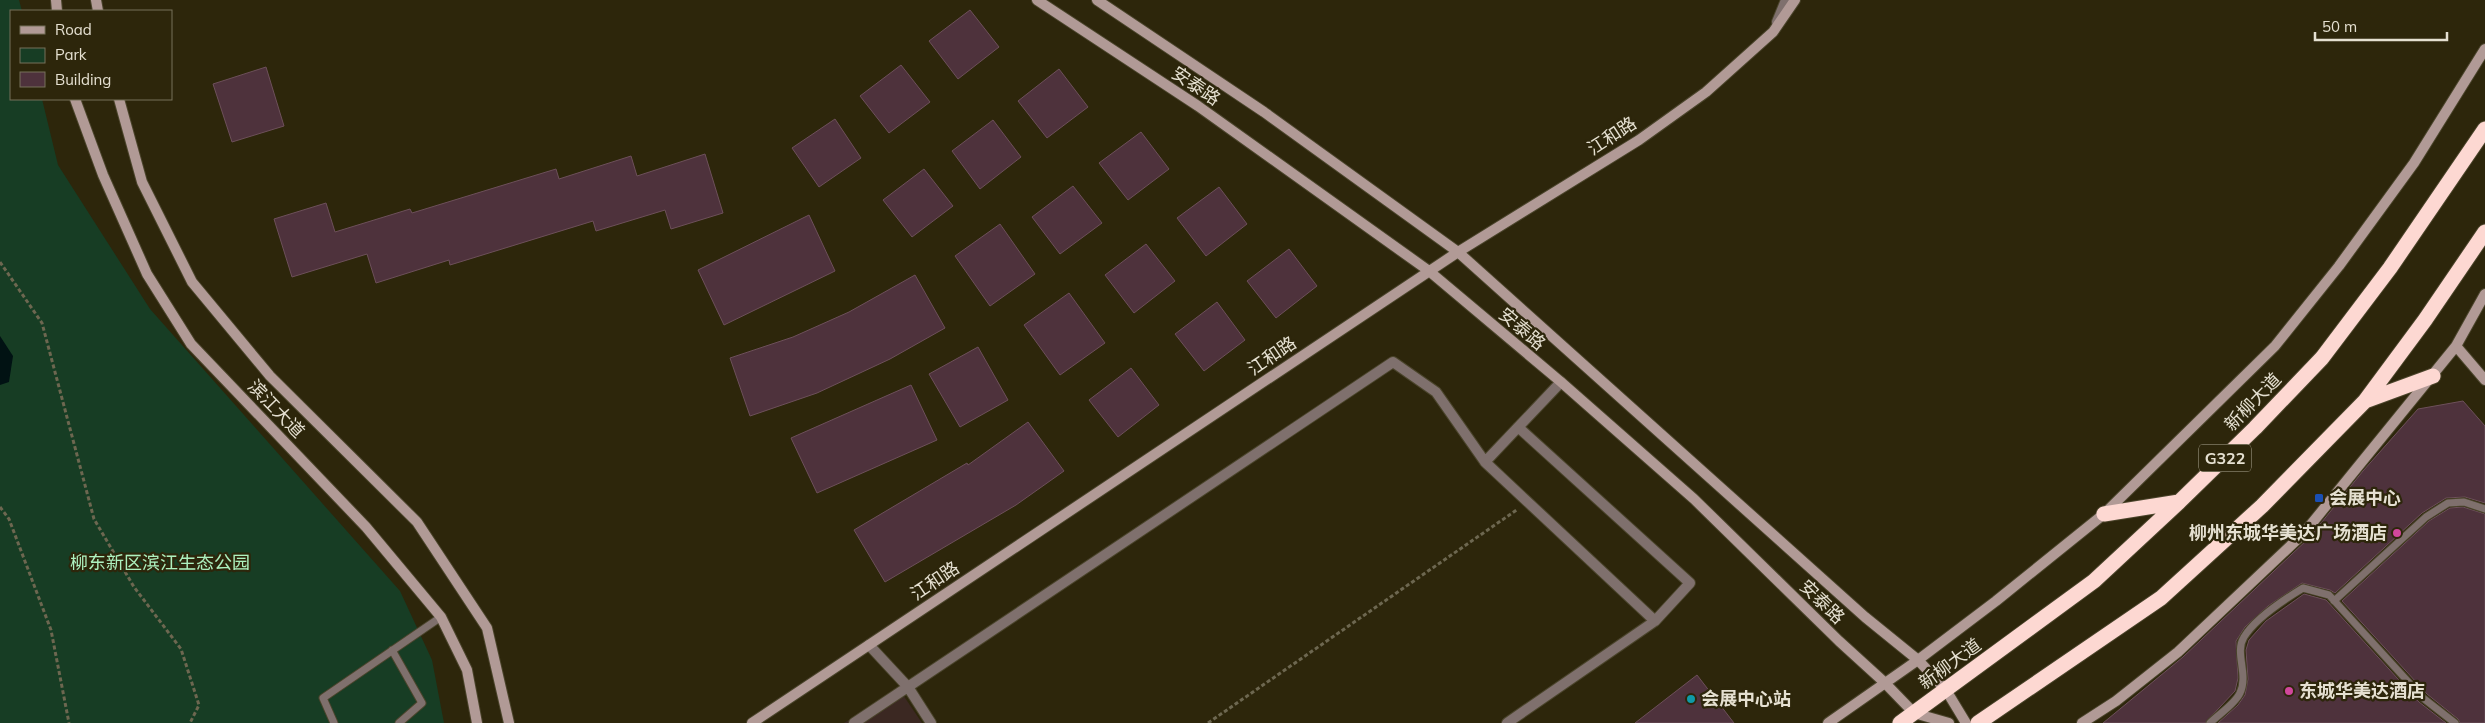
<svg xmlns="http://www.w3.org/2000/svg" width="2485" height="723" viewBox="0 0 2485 723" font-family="Mulish,'Noto Sans SC',sans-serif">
  <rect width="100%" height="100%" fill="#2d260b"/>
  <path fill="#3b2822" d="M899,689l23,34h-78z"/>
  <path fill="#173d24" d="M0,0h19l3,11h-11v88h31l16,66 92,144 250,282 32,69 12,63h-444z"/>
  <path fill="#011213" d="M0,336l13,20 -4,26 -9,3z"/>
  <path fill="#4e323c" stroke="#6d505a" d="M970,10l29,37 -41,32 -29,-38z
    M901,65l29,37 -41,31 -29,-37z
    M266,67l18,59 -52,16 -19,-58z
    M1059,69l29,38 -41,31 -29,-37z
    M835,119l26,39 -42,29 -27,-39z
    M993,120l28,37 -41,32 -28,-38z
    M1141,132l28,37 -41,31 -29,-37z
    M705,154l18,59 -52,16 -6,-19 -69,21 -3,-10 -143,44 -1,-5 -73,23 -9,-29 -75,23 -18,-58 52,-16 9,29 75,-23 2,4 144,-44 3,10 72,-23 6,20z
    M924,169l29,37 -41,31 -29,-37z
    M1073,186l29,37 -42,31 -28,-37z
    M1219,187l28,37 -41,32 -29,-38z
    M809,215l26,56 -111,54 -26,-55z
    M1000,224l35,50 -45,32 -35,-50z
    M1146,244l29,37 -41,32 -29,-38z
    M1289,249l28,37 -41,32 -29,-37z
    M915,275l30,53 -55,31 -73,34 -67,23 -20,-58 63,-21 56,-25z
    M1069,293l36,50 -45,32 -36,-50z
    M1217,302l28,38 -41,31 -29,-37z
    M978,347l30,53 -48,27 -31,-53z
    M1131,368l28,37 -41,32 -29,-37z
    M911,385l26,55 -120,53 -26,-55z
    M2463,401l22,25v77l-20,-6 -19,1 -24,15 -87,80 -5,-3 -28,-7 -34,23 -23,21 -9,14 2,37 -3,13 -30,32h-102l80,-66 126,-119 54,-67 55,-62z
    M1028,422l36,49 -48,34 -131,77 -31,-52 113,-67 1,2z
    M2463,507l22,7v209h-25l-2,-4 -31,-25 -85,-93 87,-80 21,-13z
    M2304,594l22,6 93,102 27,21h-228l20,-18 7,-10 3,-16 -2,-29 3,-10 17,-19z
    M1697,675l37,48h-99z"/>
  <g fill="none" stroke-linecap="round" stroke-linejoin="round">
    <defs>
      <path id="lane" d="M2334,601l92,-84 22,-14 16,-1 21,7
        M392,650l30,53 -23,20
        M334,723l-11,-25 118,-81
        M2210,723c9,-9 25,-19 30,-30 9,-19 -6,-40 4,-56 11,-18 41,-38 59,-49l26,7 94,103 32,25"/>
      <path id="street" d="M1777,22l9,-22
        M1561,382l-76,80 170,159
        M869,645l39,42 23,36
        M854,723l539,-361 43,30 49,70
        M1507,723l148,-102 35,-38 -172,-156"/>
      <path id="secondary" d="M56,0l1,11
        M96,0l2,11
        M1037,0l161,106 231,165 132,111 133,117 145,142 45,41 30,31 35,10
        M1097,0l167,112 194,140 407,365 53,43 28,30 20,33
        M75,99l28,76 44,99 44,70 175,183 75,90 26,53 10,53
        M119,99l23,83 50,100 78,94 147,146 70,106 22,95
        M2456,346l29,34
        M752,723l706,-471 181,-112 67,-48 67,-60 22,-32
        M1828,723l90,-63 78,-59 108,-87 171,-168 64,-80 75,-103 71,-114
        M2082,723l34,-22 62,-49 126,-119 152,-187 29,-52"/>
      <path id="highway" d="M2365,401l68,-25
        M2104,514l75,-12
        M1900,723l194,-142 85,-79 76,-74 67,-70 68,-90 95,-139
        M1978,723l183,-125 101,-92 103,-105 60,-81 60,-88"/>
    </defs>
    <use href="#lane" stroke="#4a442b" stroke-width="9"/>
    <use href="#street" stroke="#4a442b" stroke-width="12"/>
    <use href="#secondary" stroke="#4a442b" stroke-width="12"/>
    <use href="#highway" stroke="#4a442b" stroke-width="17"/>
    <path stroke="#6d6750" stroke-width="3" stroke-dasharray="4 2.5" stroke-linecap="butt" d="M0,262l42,61 52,196 40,68 47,62 18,56 -9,18
      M0,507l9,12 42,111 18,93
      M1208,723l310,-214"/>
    <use href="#lane" stroke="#7f706d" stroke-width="7"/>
    <use href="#street" stroke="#7f706d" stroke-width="10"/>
    <use href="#secondary" stroke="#b19a96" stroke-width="10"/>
    <use href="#highway" stroke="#fdd8d2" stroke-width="15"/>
  </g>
  <rect fill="#1a4fb4" stroke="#2d260b" stroke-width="2" x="2314" y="493" width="10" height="10" rx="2.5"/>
  <g fill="#d1479c" stroke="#2d260b" stroke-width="2">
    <circle cx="2397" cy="533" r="5"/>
    <circle cx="2289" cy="691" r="5"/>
  </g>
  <circle fill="#0f9aa8" stroke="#2d260b" stroke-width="2" cx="1691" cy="699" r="5"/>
  <g text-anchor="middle" stroke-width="4.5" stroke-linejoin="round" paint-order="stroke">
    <rect fill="#2d260b" stroke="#aea896" stroke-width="1" x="2199" y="444.5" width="52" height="27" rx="4"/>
    <g font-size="16" font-weight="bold" fill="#e5e0d1">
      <text x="2225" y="464">G322</text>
    </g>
    <g font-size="18" fill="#e5e0d1" stroke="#2d260b">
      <text transform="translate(1196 86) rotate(34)" y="6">安泰路</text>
      <text transform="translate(1612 136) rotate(-33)" y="6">江和路</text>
      <text transform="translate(1522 329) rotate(40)" y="6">安泰路</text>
      <text transform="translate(1272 356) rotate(-34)" y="6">江和路</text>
      <text transform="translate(2253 402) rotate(-46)" y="6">新柳大道</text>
      <text transform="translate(276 409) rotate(46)" y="6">滨江大道</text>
      <text transform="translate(935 581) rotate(-34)" y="6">江和路</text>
      <text transform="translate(1822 602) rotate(44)" y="6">安泰路</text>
      <text transform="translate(1950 664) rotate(-36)" y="6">新柳大道</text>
    </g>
    <g font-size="18" font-weight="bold" fill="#e5e0d1" stroke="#2d260b" text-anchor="start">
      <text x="2329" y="504">会展中心</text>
      <text x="2387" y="539" text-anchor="end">柳州东城华美达广场酒店</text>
      <text x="2299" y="697">东城华美达酒店</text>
      <text x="1701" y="705">会展中心站</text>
    </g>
    <g font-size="18" fill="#adf1bf" stroke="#2d260b">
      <text x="160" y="569">柳东新区滨江生态公园</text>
    </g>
  </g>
  <rect x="10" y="10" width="162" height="90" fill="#2d260b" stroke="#77705a"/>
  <rect x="20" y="26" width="25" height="8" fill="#b19a96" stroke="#77705a"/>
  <text x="55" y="35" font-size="15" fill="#e5e0d1">Road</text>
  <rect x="20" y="48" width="25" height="15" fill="#173d24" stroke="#77705a"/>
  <text x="55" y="60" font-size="15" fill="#e5e0d1">Park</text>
  <rect x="20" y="72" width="25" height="15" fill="#4e323c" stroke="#77705a"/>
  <text x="55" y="85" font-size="15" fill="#e5e0d1">Building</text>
  <path d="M2315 32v8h132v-8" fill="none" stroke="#e5e0d1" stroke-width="2.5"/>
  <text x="2322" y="32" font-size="15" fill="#e5e0d1" stroke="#2d260b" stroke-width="4" paint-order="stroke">50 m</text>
</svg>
